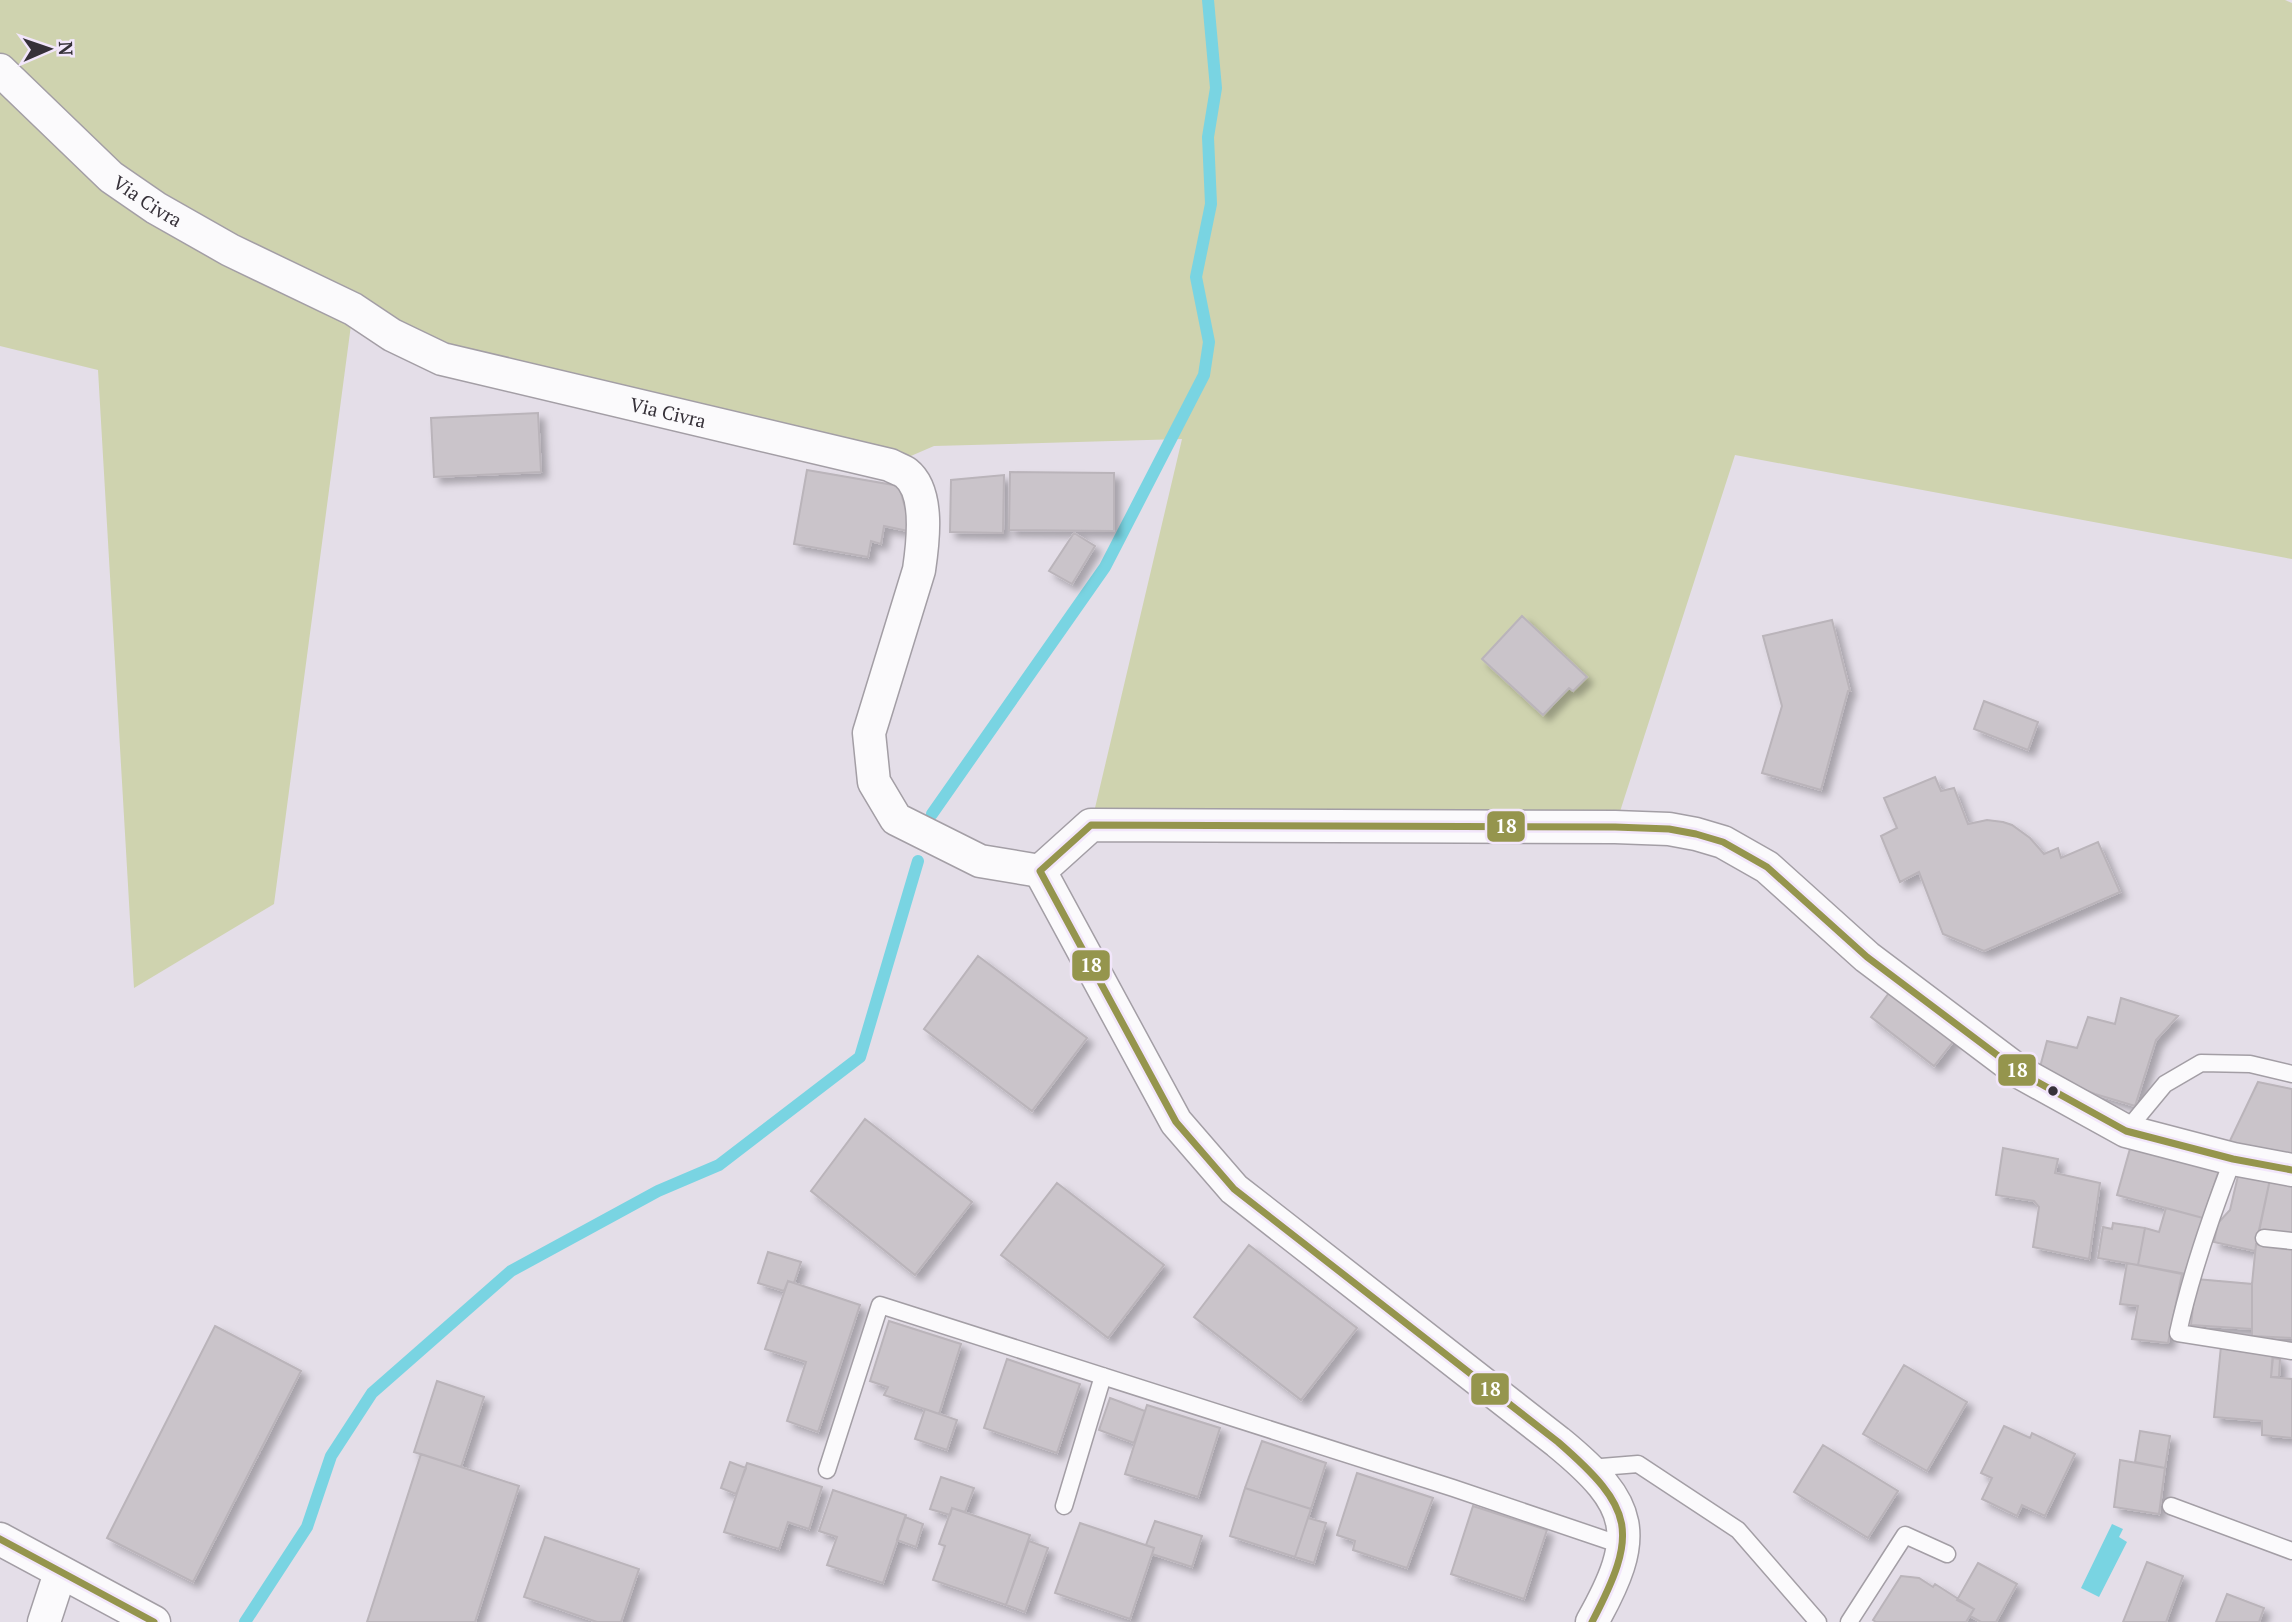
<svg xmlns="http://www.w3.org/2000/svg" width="2292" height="1622" viewBox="0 0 2292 1622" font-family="'PT Serif',serif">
  <defs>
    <filter id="shadow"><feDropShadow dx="6" dy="6" stdDeviation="3.5" flood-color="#0004"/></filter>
  </defs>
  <rect width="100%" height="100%" fill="#e4dee8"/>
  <path fill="#cfd3af" d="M0,0h2285l7,3v556l-557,-104 -120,372 -524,-2 91,-386 -248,7 -44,19 -448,-106 -89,-49 -79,594 -140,84 -36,-618 -98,-24z"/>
  <path fill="#79d4e2" d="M2112,1524l11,5 -4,8 8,5 -28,55 -18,-9z"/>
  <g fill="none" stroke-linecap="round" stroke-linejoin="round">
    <path stroke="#79d4e2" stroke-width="12" d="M932,814l173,-247 99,-192 5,-33 -13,-65 15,-73 -3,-67 8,-49 -8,-88
      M245,1622l62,-95 24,-71 41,-63 139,-122 147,-80 61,-26 141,-108 58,-196"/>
  </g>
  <path fill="#cac4ca" stroke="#bab4ba" stroke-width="2" filter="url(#shadow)" d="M538,413l3,59 -107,5 -3,-59z
    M807,470l92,16 11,39 -2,6 -24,-5 -3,18 -10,-3 -3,16 -74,-13z
    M1010,472l104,1v58l-105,-1z
    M1004,475l-1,58 -53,-1 1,-52z
    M1074,533l21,13 -23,38 -23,-13z
    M1522,616l65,61 -14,14 -4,-3 -26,27 -61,-56z
    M1832,620l18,71h-2l-27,99 -59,-17 20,-67 -19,-70z
    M1984,701l54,21 -10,28 -54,-21z
    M1935,777l6,14 13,-3 14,36 19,-4 16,2 9,3 18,13 14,16 14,-6 3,10 37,-16 22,50 -136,59 -41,-17 -24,-62 -19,10 -19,-46 16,-8 -13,-30z
    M978,956l109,82 -55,73 -108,-82z
    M1892,989l64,49 -22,28 -63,-49z
    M2121,998l57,18 -22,24 -21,66 -40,-12 -39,-15 -16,-12 7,-26 30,7 11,-31 27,7z
    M2258,1082l34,7v74l-66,-14z
    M865,1119l107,83 -57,73 -104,-84z
    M2133,1138l88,26 -18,54 -86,-23z
    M2003,1148l55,11 -3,14 45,10 -11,76 -56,-12 6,-40 -5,-6 -38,-6z
    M2241,1163l31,7 -17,81 -41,-9 4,-19 12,-13z
    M2272,1170l20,4v61l-33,-5z
    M1057,1183l107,82 -56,73 -107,-83z
    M2166,1208l37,10 -17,56 -48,-9 7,-37 14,4z
    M2113,1223l32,5 -7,37 -40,-7 5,-31 9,2z
    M2256,1244l36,2v92l-40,-2v-52z
    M1249,1245l108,83 -56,72 -107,-83z
    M768,1252l33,10 -7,21 -6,-2 -4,10 -26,-8z
    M2127,1263l55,11 -14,69 -36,-4 6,-33 -18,-2z
    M2196,1279l56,5v45l-61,-4z
    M788,1281l72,24 -42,127 -31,-11 19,-59 -41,-13z
    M889,1321l72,23 -22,70 -55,-19 4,-8 -18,-6z
    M215,1326l86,45 -108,211 -86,-44z
    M2221,1346l52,5 -2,26 21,2v59l-30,-3v-14l-48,-4z
    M2273,1358l7,1 -1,18h-8z
    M1007,1359l73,25 -23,69 -73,-25z
    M1904,1365l63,37 -40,69 -64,-37z
    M437,1381l47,16 -23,70 -47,-15z
    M1110,1398l35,13 -11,32 -35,-13z
    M1147,1405l73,23 -22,69 -73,-23z
    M925,1409l32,11 -10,30 -32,-11z
    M2004,1426l26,12 2,-5 43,21 -30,62 -23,-11 -5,11 -35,-17 10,-21 -11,-5z
    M2140,1431l30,5 -5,32 -30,-6z
    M1262,1441l64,22 -15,46 -66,-21z
    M1823,1445l75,46 -30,47 -74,-46z
    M421,1454l98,32 -44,136h-108z
    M2120,1460l45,8 -6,46 -45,-7z
    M730,1462l16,6 -10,26 -15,-6z
    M747,1463l75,24 -13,42 -21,-7 -9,27 -55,-17z
    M1357,1473l76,25 -26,70 -54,-18 2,-9 -18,-6z
    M941,1477l33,11 -9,24 -13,-4 -2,7 -20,-6z
    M1245,1488l66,21 -16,48 -65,-21z
    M833,1490l73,25 -23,68 -56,-18 10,-28 -18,-6z
    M1473,1506l74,24 -23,69 -73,-25z
    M952,1508l78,27 -24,70 -73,-25 12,-34 -6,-2z
    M905,1517l18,7 -7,23 -19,-7z
    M1308,1518l18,5 -12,40 -19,-6z
    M1155,1521l47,15 -10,31 -40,-13 2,-6 -8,-3z
    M1080,1523l74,25 -24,71 -75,-26z
    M545,1537l94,32 -18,53h-24l-73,-25z
    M1029,1541l19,7 -23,64 -19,-7z
    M2147,1562l36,14 -17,46h-43z
    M1978,1563l39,21 -21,38h-15l-11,-6 4,-7 -17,-9z
    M1901,1576l18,2 14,9 2,-3 39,25 -8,13h-90l-3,-2z
    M2227,1594l37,14 -5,14h-43z"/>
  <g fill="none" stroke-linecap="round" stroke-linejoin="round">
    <defs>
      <path id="lane" d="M2126,1131l39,-47 36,-21 49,1 42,10
        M2233,1159c-22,57 -42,114 -55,174l114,18
        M2264,1238l28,3
        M1589,1468l49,-4 100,66 80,92
        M827,1470l53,-165 573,183 171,58
        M1064,1506l39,-130
        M2171,1506l121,45
        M1849,1622l56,-87 42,19"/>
      <g id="street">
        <path id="s1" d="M0,70l111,107 45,31 74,42 123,59 39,26 50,24 448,106c5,3 12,5 16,8 24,19 17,70 13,97l-50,163 5,49 22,37 84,42 60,10"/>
        <path d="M1040,871l51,-46 524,2 54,2 27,5 27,8 44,25 100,90 154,116 105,58 107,28 59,11"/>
        <path d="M1040,871l136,251 58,67 324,253c77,63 83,93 34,180"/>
        <path d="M0,1539l154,83"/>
        <path d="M44,1622l16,-49"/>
      </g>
    </defs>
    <use href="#lane" stroke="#a39ea5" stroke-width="19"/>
    <use href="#street" stroke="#a39ea5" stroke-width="35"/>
    <use href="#lane" stroke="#fbfafc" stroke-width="16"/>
    <use href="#street" stroke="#fbfafc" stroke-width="32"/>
    <defs>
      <path id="bus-1" d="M0,1539l154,83
        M1592,1622c47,-90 43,-113 -34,-180l-324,-253 -58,-67 -136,-251 51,-46 524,2 54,2 27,5 27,8 44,25 100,90 154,116 105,58 107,28 59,11"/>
    </defs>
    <use href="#bus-1" stroke="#f2e6fb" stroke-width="12"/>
    <use href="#bus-1" stroke="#95954d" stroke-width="7"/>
  </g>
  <circle fill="#363139" stroke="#f2e6fb" stroke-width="2.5" cx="2053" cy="1091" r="6"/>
  <g text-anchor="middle" stroke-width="7" stroke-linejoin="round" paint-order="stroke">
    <g font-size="19" fill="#363139" stroke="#f2e6fb">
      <text dy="7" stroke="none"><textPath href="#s1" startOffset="198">Via Civra</textPath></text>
      <text dy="7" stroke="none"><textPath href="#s1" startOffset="765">Via Civra</textPath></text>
    </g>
  </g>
  <g stroke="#f2e6fb" stroke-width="2.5">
    <rect x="1486" y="810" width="40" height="33" rx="7" fill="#95954d"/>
    <rect x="1071" y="949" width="40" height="33" rx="7" fill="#95954d"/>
    <rect x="1997" y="1053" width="40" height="34" rx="7" fill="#95954d"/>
    <rect x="1470" y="1372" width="40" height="34" rx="7" fill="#95954d"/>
  </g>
  <g font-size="19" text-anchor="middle" font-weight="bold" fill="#fff">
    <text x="1506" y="833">18</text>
    <text x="1091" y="972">18</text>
    <text x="2017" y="1077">18</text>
    <text x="1490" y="1396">18</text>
  </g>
  <g transform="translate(49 49) rotate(88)" stroke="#f2e6fb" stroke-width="5" paint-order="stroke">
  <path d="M0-5L12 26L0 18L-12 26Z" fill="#363139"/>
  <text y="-10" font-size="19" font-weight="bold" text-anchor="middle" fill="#363139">N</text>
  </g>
</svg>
